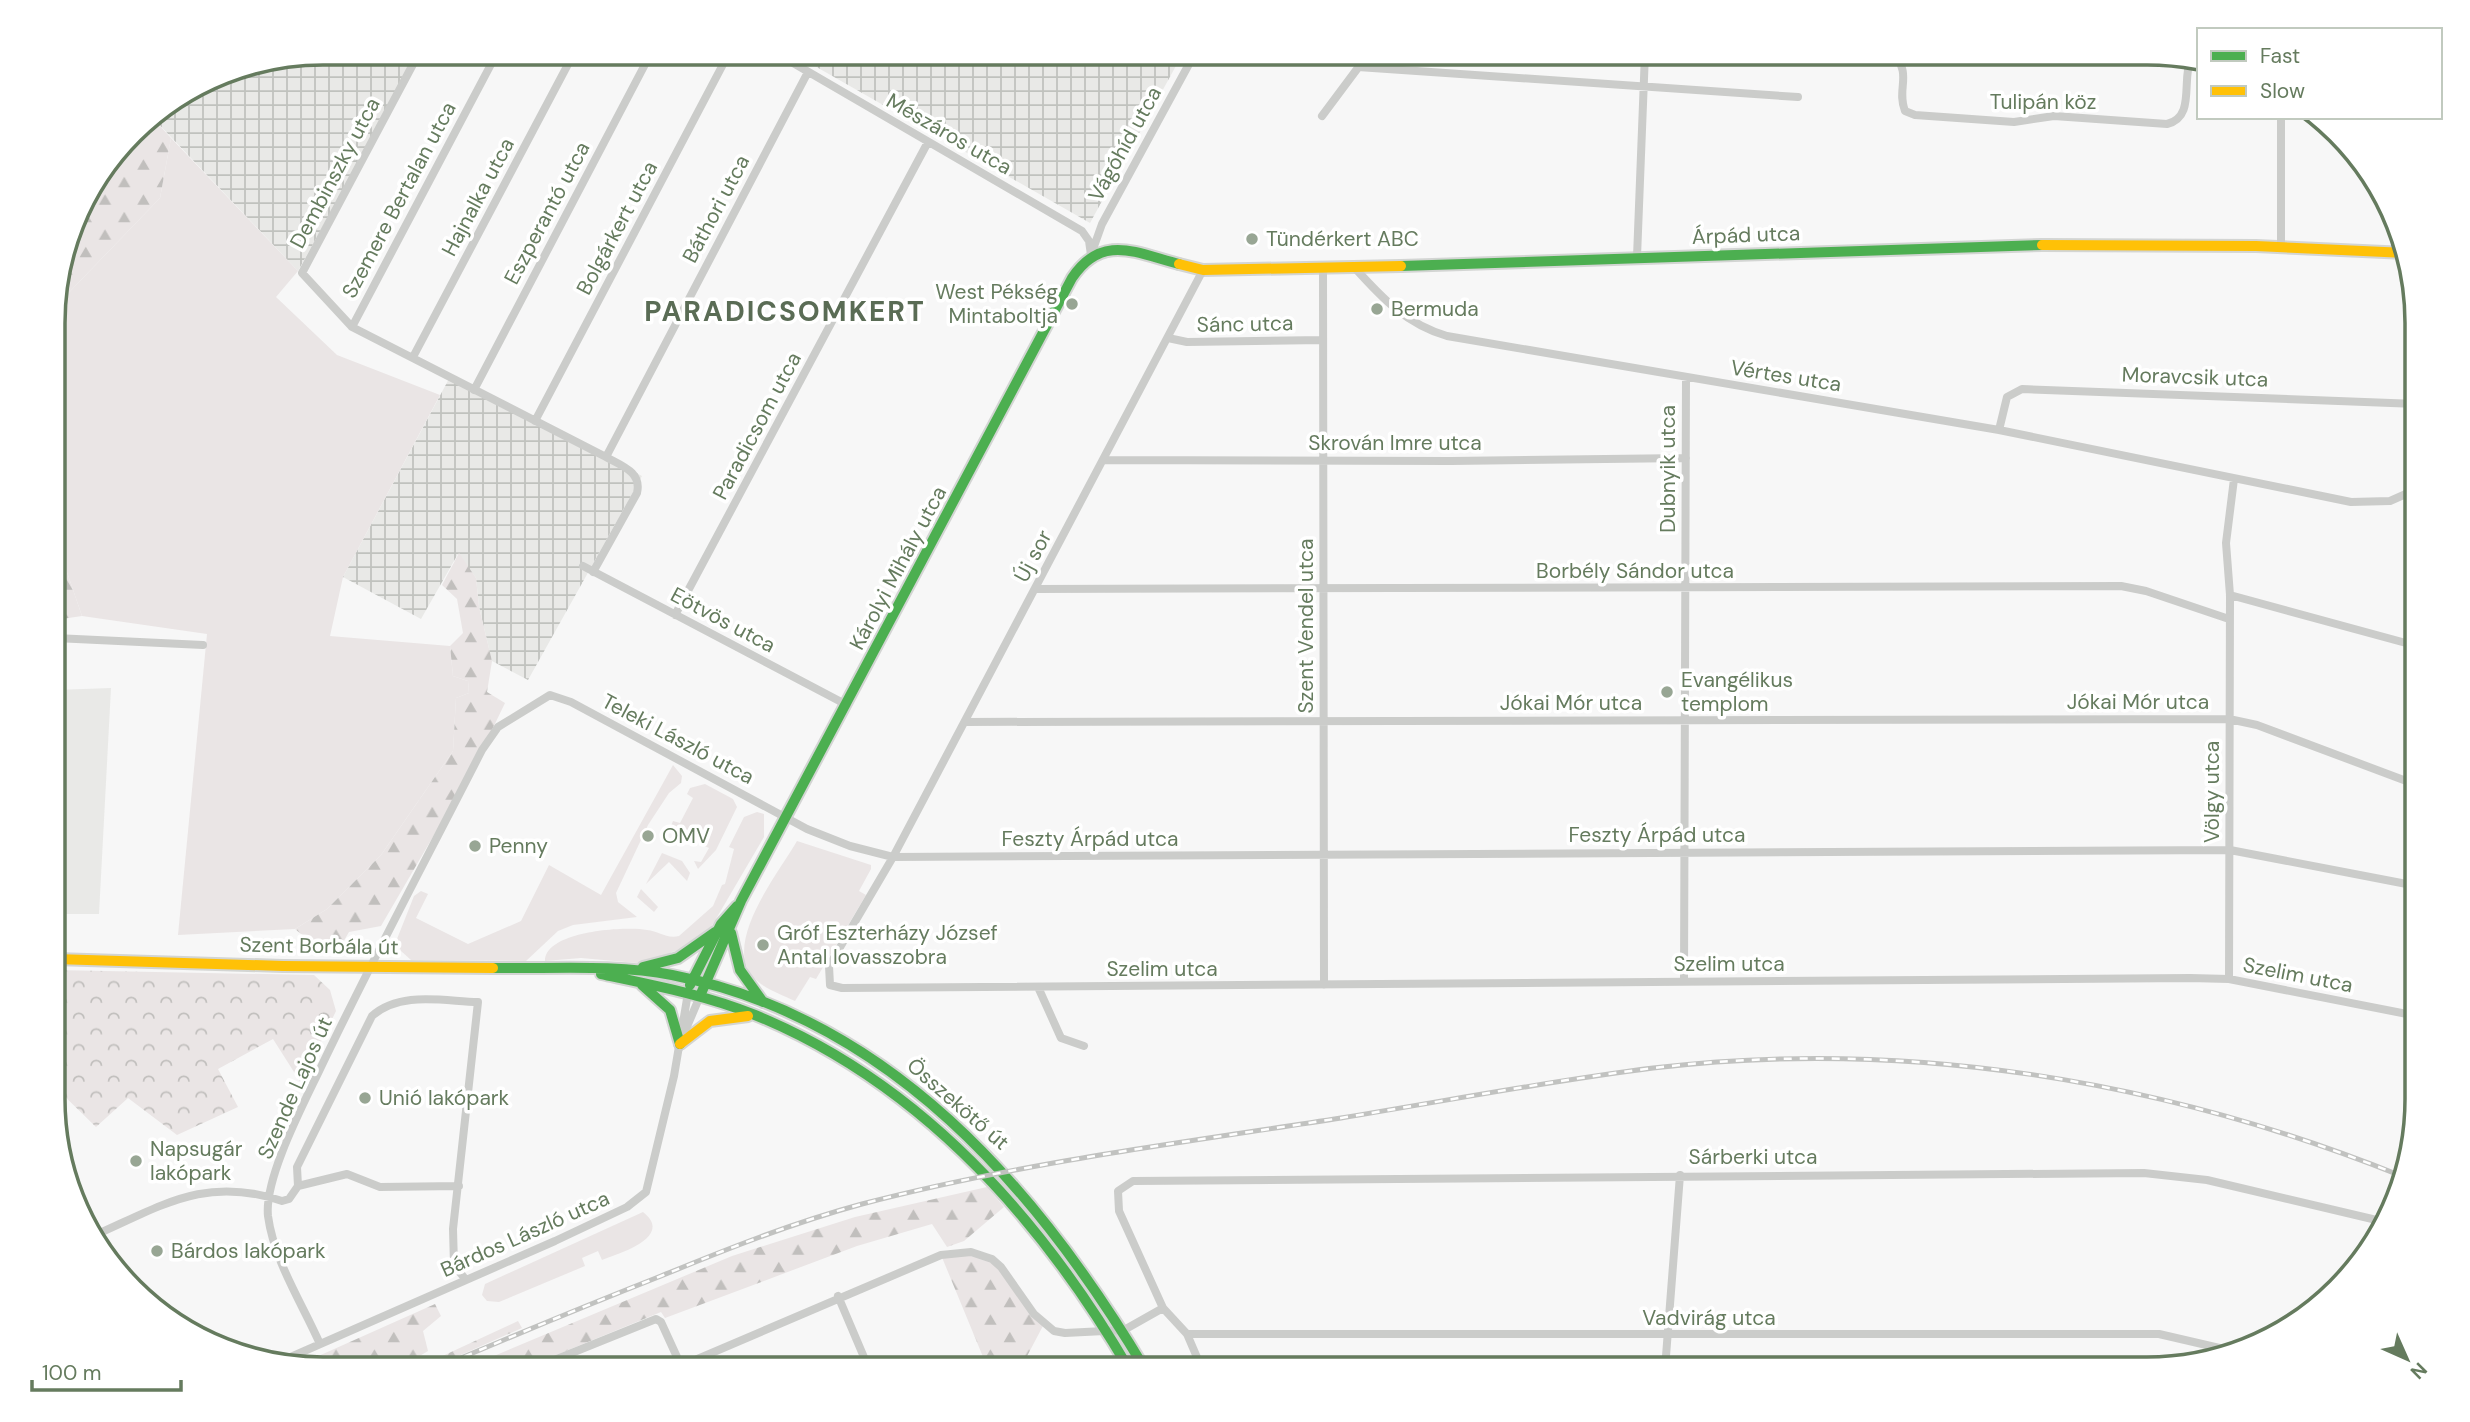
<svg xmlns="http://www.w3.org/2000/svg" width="2470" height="1422" viewBox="0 0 2470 1422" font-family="'DM Sans',sans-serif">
  <defs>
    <pattern id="industrial-grid" width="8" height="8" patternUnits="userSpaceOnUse" patternTransform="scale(1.75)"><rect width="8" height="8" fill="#e9e9e7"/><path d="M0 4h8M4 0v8" fill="none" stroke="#c0c2be"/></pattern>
    <pattern id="forest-firs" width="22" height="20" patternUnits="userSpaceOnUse" patternTransform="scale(1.75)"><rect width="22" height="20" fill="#eae5e5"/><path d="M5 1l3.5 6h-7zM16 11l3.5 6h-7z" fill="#c1bfbd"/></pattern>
    <pattern id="park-crowns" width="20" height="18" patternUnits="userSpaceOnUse" patternTransform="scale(1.75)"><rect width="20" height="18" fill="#eae5e5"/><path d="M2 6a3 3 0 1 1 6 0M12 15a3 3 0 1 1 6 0" fill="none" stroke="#c1bfbd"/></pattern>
  </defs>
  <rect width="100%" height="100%" fill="#f7f7f7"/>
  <path fill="#e9e9e7" d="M111,688l-12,226h-44v-224z"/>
  <path fill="url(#industrial-grid)" d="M323,53h96l-121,218 -147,-155 69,-43z
    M792,53h391l-93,170z
    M451,375l191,101 -114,204 -36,-19 -13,-54 -3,-29 -18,-24 -37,65 -78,-42z"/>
  <path fill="#eae5e5" d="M171,138l127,133 -22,26 61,58 103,40 -97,182 -13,59 120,10 3,30 15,5 1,12 -13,5 -3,53 -72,104 -54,54 -32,20 -117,6 29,-301 -125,-18 -27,-79v-230l105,-109z
    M673,765l9,11 -1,7 -12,10 -21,32 -32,68 2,9 19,15 -64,8 -15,6 -32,30 -115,-1 -10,-9 -4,-12 17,-43 7,-5 7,3 -12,24 52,26 53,-23 28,-56 52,30z
    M705,784l28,15 4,8 -21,43 -18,19 -4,-8 7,1 8,-14 -34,-16 -4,-6 2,-5 7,2 13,-25 -6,-4 3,-6z
    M757,812l7,2v23l-51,87 -7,9 -27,18 -8,1 -2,6 -32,5 -56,-5 -36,3c0,-30 80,-35 102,-31 12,1 19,9 32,6l34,-30 9,-21 3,-1 9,-35 -5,-2 15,-30z
    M797,841l74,24v4l-12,22 7,4 -50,84 -6,-2 -15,24c-14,-7 -31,-12 -42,-24 -31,-35 27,-106 44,-136z
    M662,853l20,8 8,12 -3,8 -18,-19 -23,22z
    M641,889l17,18 -4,5 -17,-15z
    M643,1212c32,25 -25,42 -41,48l-4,-9 -16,7 3,8 -86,36 -12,-1 -5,-6 3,-11z"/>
  <path fill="url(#forest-firs)" d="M151,116l20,22 -11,60 -105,109v-19l26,-85 63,-83z
    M55,537l27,79 -27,4z
    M459,553l17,25 3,29 13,54 -5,31 18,11 -28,58 -96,165 -32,6 -7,12c-21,3 -30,-1 -47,-15l32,-20 54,-54 72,-104 3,-53 13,-5 -1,-12 -15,-5 -3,-30 13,-13 -6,-34 -15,-14z
    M987,1187l17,20 -40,34 -17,6 -15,-23 -75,22 -192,72 -4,-6 -139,57h-59l269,-113 123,-39z
    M957,1254l35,5 52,65 -19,36 2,9h-39l-47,-114z
    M435,1304l6,12 -18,15 5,20 -10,6 5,8 95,-44 4,7 -93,41h-106l-27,-3z"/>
  <path fill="url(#park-crowns)" d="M55,970l259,5 16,15 6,21 -35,72 -28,-44 -55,30 20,38 -61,28 -49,-37 -32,29 -41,-40z"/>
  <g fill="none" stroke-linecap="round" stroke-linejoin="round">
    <defs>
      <path id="fast" d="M1401,266l641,-21
        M731,933l9,37 23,32
        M643,967l35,-9 37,-26
        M493,968c58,1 122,-4 179,7 218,43 365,213 473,394
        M601,974c52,11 105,21 154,41 166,68 285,202 374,354
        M642,985l28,25 10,34
        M690,985l31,-61 16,-18
        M700,996l41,-95 331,-623c30,-45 64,-25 107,-14"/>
      <path id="slow" d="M2042,245l214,1 150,7
        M1179,264l24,6 198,-4
        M55,959l228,7 210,2
        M680,1044l30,-23 38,-5"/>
    </defs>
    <use href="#fast" stroke="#d3d5d3" stroke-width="14"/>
    <use href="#slow" stroke="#d3d5d3" stroke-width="14"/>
    <path stroke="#cbccca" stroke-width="8" d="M419,53l-117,220 50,54 254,130c16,9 36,15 31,36l-44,79
      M776,53l306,178 7,10 2,14
      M1893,53c20,22 3,35 12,58l10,4 99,7 40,-6 113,8c29,-7 14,-44 24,-66
      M1358,67l440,30
      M1322,116l47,-63
      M2281,117v127
      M1092,252l10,-28 93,-171
      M1637,257l8,-204
      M1354,267c28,31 52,57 93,69l552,94 352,72 39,-1 27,-12
      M1323,268l1,717
      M1203,270l-310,587 -64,109 1,19 12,3 1348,-10 39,1 188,37
      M352,327l145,-274
      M1168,338l19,4 136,-2
      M413,357l161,-304
      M474,390l177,-337
      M535,421l194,-368
      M1999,430l8,-33 15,-8 395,15
      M606,457l202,-385
      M1104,460l347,1 235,-3
      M583,566l264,139
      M1035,589l1086,-3 25,5 83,28
      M2230,595l187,51
      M675,615l253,-473
      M55,638l148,7
      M965,722l1264,-3 28,6 160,60
      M2229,979l1,-384 -4,-52 8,-64
      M1684,981l2,-604
      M1038,987l23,51 23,8
      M686,1029l14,-33
      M298,1186l49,-12 33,13 79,-1
      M93,1236c69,-30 112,-61 189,-35l7,-2 9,-13 -1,-19 75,-151c28,-25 70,-15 106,-14l-25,227 1,36 12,15
      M838,1296l31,73
      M1187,1334h972l69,16
      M320,1344c-18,-41 -46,-83 -52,-128 -4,-38 36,-113 53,-149 51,-107 107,-211 161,-317l16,-23 52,-32 21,7 236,127 43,17 43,11 1337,-7 187,36
      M277,1363l278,-122 72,-34 19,-15 28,-116 14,-83
      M681,1366l260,-111 30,-3 21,7 9,8 33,47 20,17 11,2 59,-3 39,-22
      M532,1369l124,-50 5,3 21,46
      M1202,1369l-15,-35 -24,-26 -44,-97 -1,-20 15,-10 1011,-8 63,7 178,42
      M1665,1369l15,-194"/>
    <use href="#fast" stroke="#4caf50" stroke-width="10"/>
    <use href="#slow" stroke="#ffc107" stroke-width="10"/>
    <defs>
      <path id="rail" d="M435,1369c75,-32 150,-63 226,-93 66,-27 131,-53 201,-72 157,-41 319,-61 479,-86 104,-17 208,-37 312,-50 254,-30 509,12 746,107"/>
    </defs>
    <use href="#rail" stroke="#c1c2c0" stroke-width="5"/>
    <use href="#rail" stroke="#fff" stroke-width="2.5" stroke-dasharray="8" stroke-linecap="butt"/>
  </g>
  <g fill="#98a694" stroke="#fff" stroke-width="2.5">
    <circle cx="1252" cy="239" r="7"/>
    <circle cx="1072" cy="304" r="7"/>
    <circle cx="1377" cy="309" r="7"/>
    <circle cx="1667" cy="692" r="7"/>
    <circle cx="648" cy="836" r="7"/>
    <circle cx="475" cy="846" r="7"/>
    <circle cx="763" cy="945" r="7"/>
    <circle cx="365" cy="1098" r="7"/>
    <circle cx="136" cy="1161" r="7"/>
    <circle cx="157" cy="1251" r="7"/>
  </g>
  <g text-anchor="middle" stroke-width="7" stroke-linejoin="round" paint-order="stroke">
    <g font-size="21" fill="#657b5e" stroke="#fff">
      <text x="2043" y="109">Tulipán köz</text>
      <text transform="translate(949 134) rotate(30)" y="7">Mészáros utca</text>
      <text transform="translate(1125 144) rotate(-61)" y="7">Vágóhíd utca</text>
      <text transform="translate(335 173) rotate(-62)" y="7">Dembinszky utca</text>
      <text transform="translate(478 197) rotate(-62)" y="7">Hajnalka utca</text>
      <text transform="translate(399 200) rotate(-62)" y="7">Szemere Bertalan utca</text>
      <text transform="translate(716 209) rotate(-62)" y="7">Báthori utca</text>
      <text transform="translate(547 213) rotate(-62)" y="7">Eszperantó utca</text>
      <text transform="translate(617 228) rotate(-62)" y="7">Bolgárkert utca</text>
      <text transform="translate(1746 235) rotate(-2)" y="7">Árpád utca</text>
      <text transform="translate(1245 324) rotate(-1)" y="7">Sánc utca</text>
      <text transform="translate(1786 376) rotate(9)" y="7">Vértes utca</text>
      <text transform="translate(2195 377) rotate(2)" y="7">Moravcsik utca</text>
      <text transform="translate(757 426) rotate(-62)" y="7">Paradicsom utca</text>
      <text x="1395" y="450">Skrován Imre utca</text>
      <text transform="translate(1668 469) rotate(-90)" y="7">Dubnyik utca</text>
      <text transform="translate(1033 556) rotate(-62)" y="7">Új sor</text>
      <text transform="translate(898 568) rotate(-62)" y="7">Károlyi Mihály utca</text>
      <text x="1635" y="578">Borbély Sándor utca</text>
      <text transform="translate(723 620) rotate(28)" y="7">Eötvös utca</text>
      <text transform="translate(1306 626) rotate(-90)" y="7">Szent Vendel utca</text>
      <text x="2138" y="709">Jókai Mór utca</text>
      <text x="1571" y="710">Jókai Mór utca</text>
      <text transform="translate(678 739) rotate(28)" y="7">Teleki László utca</text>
      <text transform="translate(2212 792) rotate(-90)" y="7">Völgy utca</text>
      <text x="1657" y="842">Feszty Árpád utca</text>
      <text x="1090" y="846">Feszty Árpád utca</text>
      <text transform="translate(319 946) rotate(1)" y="7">Szent Borbála út</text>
      <text x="1729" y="971">Szelim utca</text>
      <text x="1162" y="976">Szelim utca</text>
      <text transform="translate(2298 975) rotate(11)" y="7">Szelim utca</text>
      <text transform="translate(295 1088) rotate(-66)" y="7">Szende Lajos út</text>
      <text transform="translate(958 1104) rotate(41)" y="7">Összekötő út</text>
      <text x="1753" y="1164">Sárberki utca</text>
      <text transform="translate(525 1234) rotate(-24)" y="7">Bárdos László utca</text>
      <text x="1709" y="1325">Vadvirág utca</text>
    </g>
    <g font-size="21" fill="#657b5e" stroke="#fff" text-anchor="start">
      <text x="1266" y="246">Tündérkert ABC</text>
      <text x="1058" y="299" text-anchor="end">West Pékség<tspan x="1058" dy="24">Mintaboltja</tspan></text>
      <text x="1391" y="316">Bermuda</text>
      <text x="1681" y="687">Evangélikus<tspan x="1681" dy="24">templom</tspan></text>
      <text x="662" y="843">OMV</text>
      <text x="489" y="853">Penny</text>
      <text x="777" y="940">Gróf Eszterházy József<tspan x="777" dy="24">Antal lovasszobra</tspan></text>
      <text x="379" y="1105">Unió lakópark</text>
      <text x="150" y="1156">Napsugár<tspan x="150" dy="24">lakópark</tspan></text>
      <text x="171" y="1258">Bárdos lakópark</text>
    </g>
    <g font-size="28" font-weight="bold" letter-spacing="2" fill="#5a6c55" stroke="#fff">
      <text x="785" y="321">PARADICSOMKERT</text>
    </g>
  </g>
  <path d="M0 0H2470V1422H0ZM323 65H2147A258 258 0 0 1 2405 323V1099A258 258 0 0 1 2147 1357H323A258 258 0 0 1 65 1099V323A258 258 0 0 1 323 65Z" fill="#fff" fill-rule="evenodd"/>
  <path fill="none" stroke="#657b5e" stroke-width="3.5" d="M323 65H2147A258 258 0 0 1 2405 323V1099A258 258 0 0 1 2147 1357H323A258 258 0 0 1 65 1099V323A258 258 0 0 1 323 65Z"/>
  <rect x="2197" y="28" width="245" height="91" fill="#ffffff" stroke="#c1cabf" stroke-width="2"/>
  <rect x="2211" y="51" width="35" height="10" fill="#4caf50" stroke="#c1cabf" stroke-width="2"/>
  <text x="2260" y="63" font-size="21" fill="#657b5e">Fast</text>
  <rect x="2211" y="86" width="35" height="10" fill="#ffc107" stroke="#c1cabf" stroke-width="2"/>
  <text x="2260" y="98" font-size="21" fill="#657b5e">Slow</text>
  <g transform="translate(2407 1359) rotate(135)" stroke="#ffffff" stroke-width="5" paint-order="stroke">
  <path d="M0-5L12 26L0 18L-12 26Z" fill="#657b5e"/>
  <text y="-10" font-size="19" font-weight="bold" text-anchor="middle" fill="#657b5e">N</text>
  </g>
  <path d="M32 1380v10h149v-10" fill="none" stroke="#657b5e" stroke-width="3.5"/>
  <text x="42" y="1380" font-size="21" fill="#657b5e" stroke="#ffffff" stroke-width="5" paint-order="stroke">100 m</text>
</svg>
